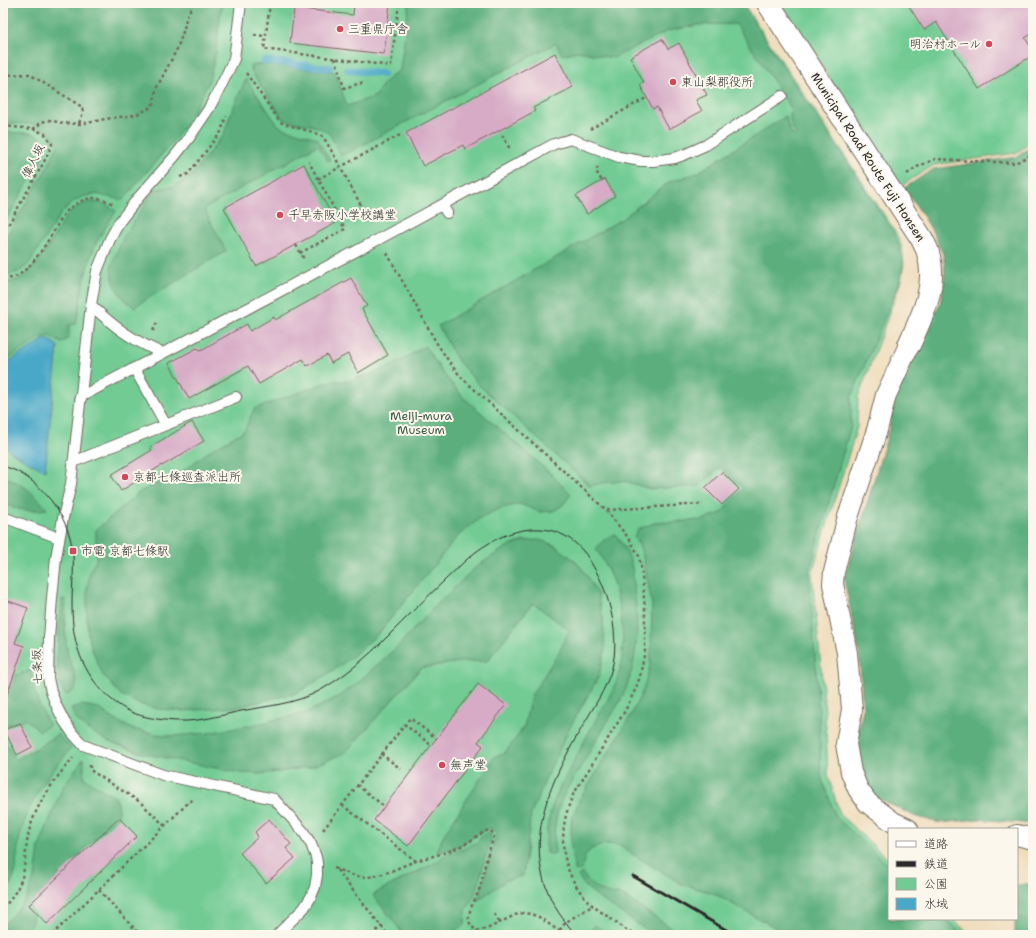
<svg xmlns="http://www.w3.org/2000/svg" width="1036" height="938" viewBox="0 0 1036 938" font-family="'Shantell Sans','Klee One',sans-serif">
  <rect width="100%" height="100%" fill="#fbf7ec"/>
  <filter id="ink" filterUnits="userSpaceOnUse"><feTurbulence type="fractalNoise" baseFrequency=".025" numOctaves="2"/><feDisplacementMap in="SourceGraphic" scale="8" xChannelSelector="R" yChannelSelector="G"/><feConvolveMatrix kernelMatrix="1 2 1 2 8 2 1 2 1" color-interpolation-filters="sRGB"/></filter>
  <filter id="wash" filterUnits="userSpaceOnUse"><feTurbulence type="fractalNoise" baseFrequency=".012" numOctaves="4" result="noise"/><feDisplacementMap in="SourceGraphic" scale="16" xChannelSelector="R" yChannelSelector="G"/><feGaussianBlur stdDeviation="0.9" result="paint"/><feColorMatrix in="noise" values="0 0 0 0 0 0 0 0 0 0 0 0 0 0 0 0 0 1.4 0 .05"/><feComposite in="paint" operator="in"/></filter>
  <g filter="url(#wash)">
    <rect width="100%" height="100%" fill="#efdcbb"/>
    <path fill="#71cb93" stroke="#4e7b5f" d="M3,3h740l152,228 7,16 2,17 -3,17 -43,117 -1,29 -45,146 13,138 3,64 12,40 49,45v59h64l17,16h-967z
      M780,3h253v138l-17,12 -82,12 -33,21z"/>
    <path fill="#5caf7d" stroke="#446d54" d="M3,3h219l-6,49 -7,29 -20,39 -15,20 -51,60 -28,-6 -13,3 -8,4 -12,11 -34,53c-7,5 -15,12 -25,9v-32l45,-76 10,-21 -9,-13 -16,-8 -30,-1z
      M409,3h332l152,228 7,16 3,17 -3,17 -49,117v28l-42,146 10,137 2,67 15,41 53,49v53h57l17,16h-175l-73,-41 -33,-10 -48,-29 -14,-10 -15,-1 -14,5 -6,7 -3,13 -3,2 -4,-1 -4,-20v-22l1,-10 8,-19 51,-84 12,-25 7,-24 1,-16 1,-45 -9,-49 -3,-9 -6,-10 4,-8 16,-6 49,-3 18,-7 22,-25 -23,-21 -20,19 -51,3 -11,-4 -15,-4 -21,2 -12,3 -110,-100 -22,-25 -20,-35 184,-107 47,-37 28,-9 89,-57c1,8 3,14 8,20l3,-1c-7,-8 -8,-16 -6,-27l-55,-84 -38,1 -30,6 -55,27 -35,-7 -16,4 -6,-12 -203,107 -12,5c-4,-7 -7,-16 -13,-22 -10,-10 -32,-8 -45,-14l-32,-48 -1,-5 12,-2 73,8 12,34 29,-10c7,-14 11,-17 24,-26z
      M246,79l31,45 5,4 35,10 13,22 -2,1 -10,-16 -114,64 22,42 -92,56c-15,-11 -20,-19 -23,-38v-2l12,-29 32,-49 18,-2 17,-10 34,-43 8,-24z
      M3,132l29,1 7,4 7,10 -5,14 -38,64z
      M1033,145v679l-54,-5 -39,4 -26,-7 -41,-20 -7,-13 -8,-20 -2,-20 7,-34 -4,-58 -15,-72 44,-145 6,-37 46,-93c3,-15 7,-33 3,-49 -1,-3 -2,-6 -4,-9 -8,-21 -22,-39 -35,-58l30,-19 83,-12z
      M90,202c10,-1 18,3 26,9 -8,13 -18,26 -23,40 -9,22 -12,49 -17,73l-7,1v13l-8,5 -11,-7 -8,1 -39,25v-80c29,5 49,-47 64,-66 5,-7 14,-12 23,-14z
      M425,346l17,26 21,25 86,75 22,22 -8,11 -10,6 -13,1 -20,-8 -19,4 -21,10 -23,19 -78,96 -25,22 -16,12 -20,13 -22,13 -58,14 -56,4 -24,-2 -19,-5 -18,-9 -18,-20 -11,-25 -4,-15 -1,-14v-32l3,-17 6,-12v-30l45,-39 34,-14 37,-28 32,-18 10,-22 76,-28h19l41,-14z
      M3,477c20,6 31,16 44,32 -19,3 -27,1 -44,-5z
      M615,534c5,7 10,13 13,21 5,10 5,22 6,33 5,41 5,69 -11,108l-57,95c-11,21 -13,39 -11,62 -3,2 -6,1 -9,0 0,-11 0,-23 3,-34 3,-18 13,-36 22,-53 8,-15 16,-30 24,-45 9,-16 22,-34 25,-52 4,-19 3,-39 0,-58 -4,-23 -10,-42 -24,-62l7,-8z
      M539,540l15,5 19,14 11,12 13,22 6,25 2,32 -6,26 -29,51 -21,44 -18,43 -8,62 -16,4 -29,20 8,-28 3,-15 7,-21 -1,-5 -5,-3c-8,2 -12,6 -19,11 -10,6 -22,12 -34,13l6,-16 52,-80 9,-2 20,-27 7,-31 28,-44 10,-22 -36,-27 -46,58 -27,1 -39,6 -76,85 -35,14 -31,5 -21,2 -18,-1 -98,-20 -33,-11 -22,-13 -11,-10 -5,-10 11,-4 16,3 14,10 20,11 24,5 15,2 37,-3 35,-6 63,-14 34,-17 17,-13 40,-36 38,-41 42,-40 30,-19 16,-6z
      M62,599l4,1c-1,16 -2,33 1,49 1,12 10,24 9,36 -1,6 -6,9 -11,10l-5,-11 -1,-7 -2,-17z
      M31,670c2,22 8,37 19,55l-11,6 -7,-7 -7,-5 -22,8v-52h15z
      M58,734l13,14c-19,23 -38,46 -47,75 -4,10 -6,22 -7,33 -1,4 0,9 -1,13 -2,10 -7,19 -13,27v-158l12,22 24,-13z
      M83,759l1,1v18l32,20c3,7 3,11 2,18l-89,89c5,12 5,19 -4,30h-22v-10l15,-16 9,-12 9,-25 3,-25 23,-59z
      M486,833h3l2,1v7l-6,17 -7,28 -7,16 -5,8 -1,15c-19,13 -39,10 -61,10l-31,-40 10,-6 40,-20 15,-8 5,-5 23,-8 10,-6z
      M582,873c5,8 19,20 28,21 4,1 7,0 10,0l62,41h-28l-55,-37 -14,-12 -7,-10z
      M1033,883v52h-18v-16h2v-34z
      M595,925l15,10h-23z"/>
    <path fill="#49a7c8" stroke="#3a697a" d="M48,339l10,7 -13,125 -34,-19 -8,-8v-79l40,-25z"/>
    <g fill="none" stroke-linecap="round" stroke-linejoin="round">
      <path stroke="#49a7c8" stroke-width="7" d="M264,61l66,7
        M348,70l35,4"/>
    </g>
    <g id="blocks">
      <path fill="#d7abc6" d="M354,3h36l-6,51 -94,-11 4,-35 59,7z
        M907,3h126v30l-8,5 8,12v5l-54,34 -43,-67 -12,8z
        M662,39l6,10 11,-6 28,52 -11,5 6,11 -33,18 -12,-22 -4,2 -13,-24 4,-2 -14,-26z
        M555,53l18,34 -40,21 2,3 -70,38 -2,-4 -40,21 -17,-33z
        M304,164l32,59 -80,43 -32,-58z
        M605,179l10,17 -28,18 -11,-18z
        M351,278l16,28 -5,3 26,46 -30,18 -10,-19 -17,9 -4,-8 -20,11 -4,-7 -44,25 -11,-18 -59,33 -20,-36 28,-15 4,2 46,-26 3,7 24,-14 1,3z
        M192,422l12,19 -42,25v-1l-41,26 -10,-16 41,-25 -2,-3z
        M722,472l17,17 -17,16 -17,-17z
        M3,599l25,9 -13,35 9,3 -18,52 -3,-1z
        M478,684l28,21 -28,37 5,4 -75,100 -34,-26z
        M20,723l12,24 -15,8 -13,-25z
        M119,818l18,18 -90,88 -18,-19z
        M269,819l22,25 -5,4 9,10 -29,25 -26,-30 18,-16 -3,-5z"/>
    </g>
  </g>
  <g filter="url(#ink)">
    <use href="#blocks" fill-opacity="0" stroke="#70695d" stroke-width="1"/>
    <g fill="none" stroke-linecap="round" stroke-linejoin="round">
      <defs>
        <path id="service" d="M241,3l-7,56 -15,31 -11,20 -19,28 -14,18 -37,42 -18,23 -10,18 -13,32 -6,34 -20,179 -8,34 -7,40 -4,40 -3,40 -1,40 3,14 6,15 7,14 9,13 10,11 80,30 111,24 29,32 8,13 5,13 1,6v12l-2,12 -4,10 -7,11 -27,27
          M442,205l5,8
          M91,305c23,22 41,35 71,48
          M134,368l32,57
          M80,397l299,-158 175,-95 17,-5 48,18 22,4h12l22,-3 11,-4 20,-9 76,-49
          M73,462l163,-65
          M3,517l56,21"/>
        <path id="minor" d="M908,829l-15,-7 -25,-19 -10,-14 -7,-17 -5,-28 6,-35 -5,-56 -14,-69 1,-12 13,-52 30,-90 9,-35 23,-50
          M1017,835l16,4"/>
        <path id="tertiary" d="M768,3l154,236c2,5 5,9 6,14 10,33 -6,63 -19,92"/>
      </defs>
      <use href="#service" stroke="#70695d" stroke-width="12"/>
      <use href="#minor" stroke="#70695d" stroke-width="22"/>
      <use href="#tertiary" stroke="#70695d" stroke-width="24"/>
      <path stroke="#70695d" stroke-width="2.5" stroke-dasharray="3 3" stroke-linecap="butt" d="M270,3l-6,46 127,17 8,-63
        M254,35l11,1
        M335,58l9,30 17,-5 1,3
        M246,73l34,49 5,2 30,9 5,2 4,3 11,19 36,67
        M3,75l26,-1 39,24 14,9 1,6 -4,10
        M3,126l30,3 12,5 7,10 -8,18 -41,72
        M33,129l9,-7 7,-2 13,3 17,1 13,-2 13,-3 30,-4 13,-6 6,-6 2,-14 21,-40 7,-20 2,-10 7,-16
        M590,129l56,-31
        M502,135l8,14
        M598,167l-2,4 6,10
        M907,174l8,-6 20,-9 80,4 18,-9
        M180,177l8,-3 33,-42 5,-16
        M318,179l82,-44
        M296,245l8,14
        M300,253l45,-24 -36,-67
        M387,253l49,89 16,24 10,12 144,132 24,30 9,16 2,10 4,43v42l-5,25 -4,12 -11,23 -52,84c-17,38 -13,80 19,110 4,4 10,7 15,11 9,6 18,13 27,19
        M3,277c4,1 8,2 12,0 19,-9 38,-45 49,-63 9,-10 23,-19 37,-15 4,1 8,3 12,5
        M153,331l4,-9
        M607,510l96,-6
        M404,724l27,21
        M381,754l20,15
        M90,765v5l50,32 24,23
        M357,785l28,22
        M342,805l74,56
        M323,830l87,-112 26,20
        M334,868c10,4 19,8 30,9 19,0 34,-10 52,-16 16,-5 32,-8 47,-16 9,-4 16,-12 26,-15l4,3 1,3c-2,7 -5,14 -7,21 -3,10 -4,20 -7,30 -3,10 -10,19 -11,29 -1,7 3,12 9,15
        M337,870l51,65
        M99,890l41,45
        M3,908c10,-11 19,-24 21,-40 2,-14 2,-26 6,-40 8,-27 25,-49 43,-70
        M494,914l6,9
        M52,935l137,-133 5,-3
        M371,935l11,-9
        M465,935l3,-2 21,-5 26,-13 8,-2 8,1 8,3 20,14 3,4
        M556,935l10,-13 26,-16"/>
      <use href="#service" stroke="#fff" stroke-width="10"/>
      <use href="#minor" stroke="#fff" stroke-width="20"/>
      <use href="#tertiary" stroke="#fff" stroke-width="22"/>
      <path stroke="#2b2b2b" stroke-width="1" d="M3,466c6,2 12,4 17,7 25,14 48,45 52,74 3,18 0,37 0,56 0,14 1,30 5,43 8,29 30,57 59,68 11,4 31,7 43,7 20,1 43,-6 62,-10 26,-5 54,-7 78,-20 25,-14 48,-34 68,-54 19,-19 38,-38 58,-57 9,-8 17,-17 27,-25 32,-26 80,-41 111,-4 4,4 7,10 10,15 17,27 27,72 19,102 -6,22 -20,41 -31,61 -32,55 -60,115 -27,176 6,11 14,20 22,30"/>
      <path stroke="#2b2b2b" stroke-width="3" d="M633,876l102,59"/>
    </g>
  </g>
  <g fill="#d1495b" stroke="#fbf7ec" stroke-width="1.5">
    <circle cx="340" cy="29" r="4"/>
    <circle cx="989" cy="44" r="4"/>
    <circle cx="673" cy="82" r="4"/>
    <circle cx="280" cy="215" r="4"/>
    <circle cx="125" cy="477" r="4"/>
    <rect x="69" y="547" width="8" height="8" rx="2"/>
    <circle cx="442" cy="765" r="4"/>
  </g>
  <g text-anchor="middle" stroke-width="4" stroke-linejoin="round" paint-order="stroke">
    <g font-size="12" fill="#2b2b2b" stroke="#fbf7ec" text-anchor="start">
      <text x="348" y="33">三重県庁舎</text>
      <text x="981" y="48" text-anchor="end">明治村ホール</text>
      <text x="681" y="86">東山梨郡役所</text>
      <text x="288" y="219">千早赤阪小学校講堂</text>
      <text x="133" y="481">京都七條巡査派出所</text>
      <text x="81" y="555">市電 京都七條駅</text>
      <text x="450" y="769">無声堂</text>
    </g>
    <g font-size="12" fill="#2b2b2b" stroke="#fbf7ec">
      <text transform="translate(868 157) rotate(57)" y="4">Municipal Road Route Fuji Honsen</text>
      <text transform="translate(33 161) rotate(-64)" y="4">偉人坂</text>
      <text transform="translate(37 667) rotate(-92)" y="4">七条坂</text>
    </g>
    <g font-size="12" fill="#405b4a" stroke="#fbf7ec">
      <text x="421" y="420">Meiji-mura<tspan x="421" dy="14">Museum</tspan></text>
    </g>
  </g>
  <rect width="1036" height="938" fill="none" stroke="#fbf7ec" stroke-width="16"/>
  <rect x="888" y="828" width="130" height="92" fill="#fbf7ec" stroke="#a8a59f"/>
  <rect x="896" y="841" width="20" height="6" fill="#ffffff" stroke="#a8a59f"/>
  <text x="924" y="848" font-size="12" fill="#2b2b2b">道路</text>
  <rect x="896" y="861" width="20" height="6" fill="#2b2b2b" stroke="#a8a59f"/>
  <text x="924" y="868" font-size="12" fill="#2b2b2b">鉄道</text>
  <rect x="896" y="878" width="20" height="12" fill="#71cb93" stroke="#a8a59f"/>
  <text x="924" y="888" font-size="12" fill="#2b2b2b">公園</text>
  <rect x="896" y="898" width="20" height="12" fill="#49a7c8" stroke="#a8a59f"/>
  <text x="924" y="908" font-size="12" fill="#2b2b2b">水域</text>
</svg>
